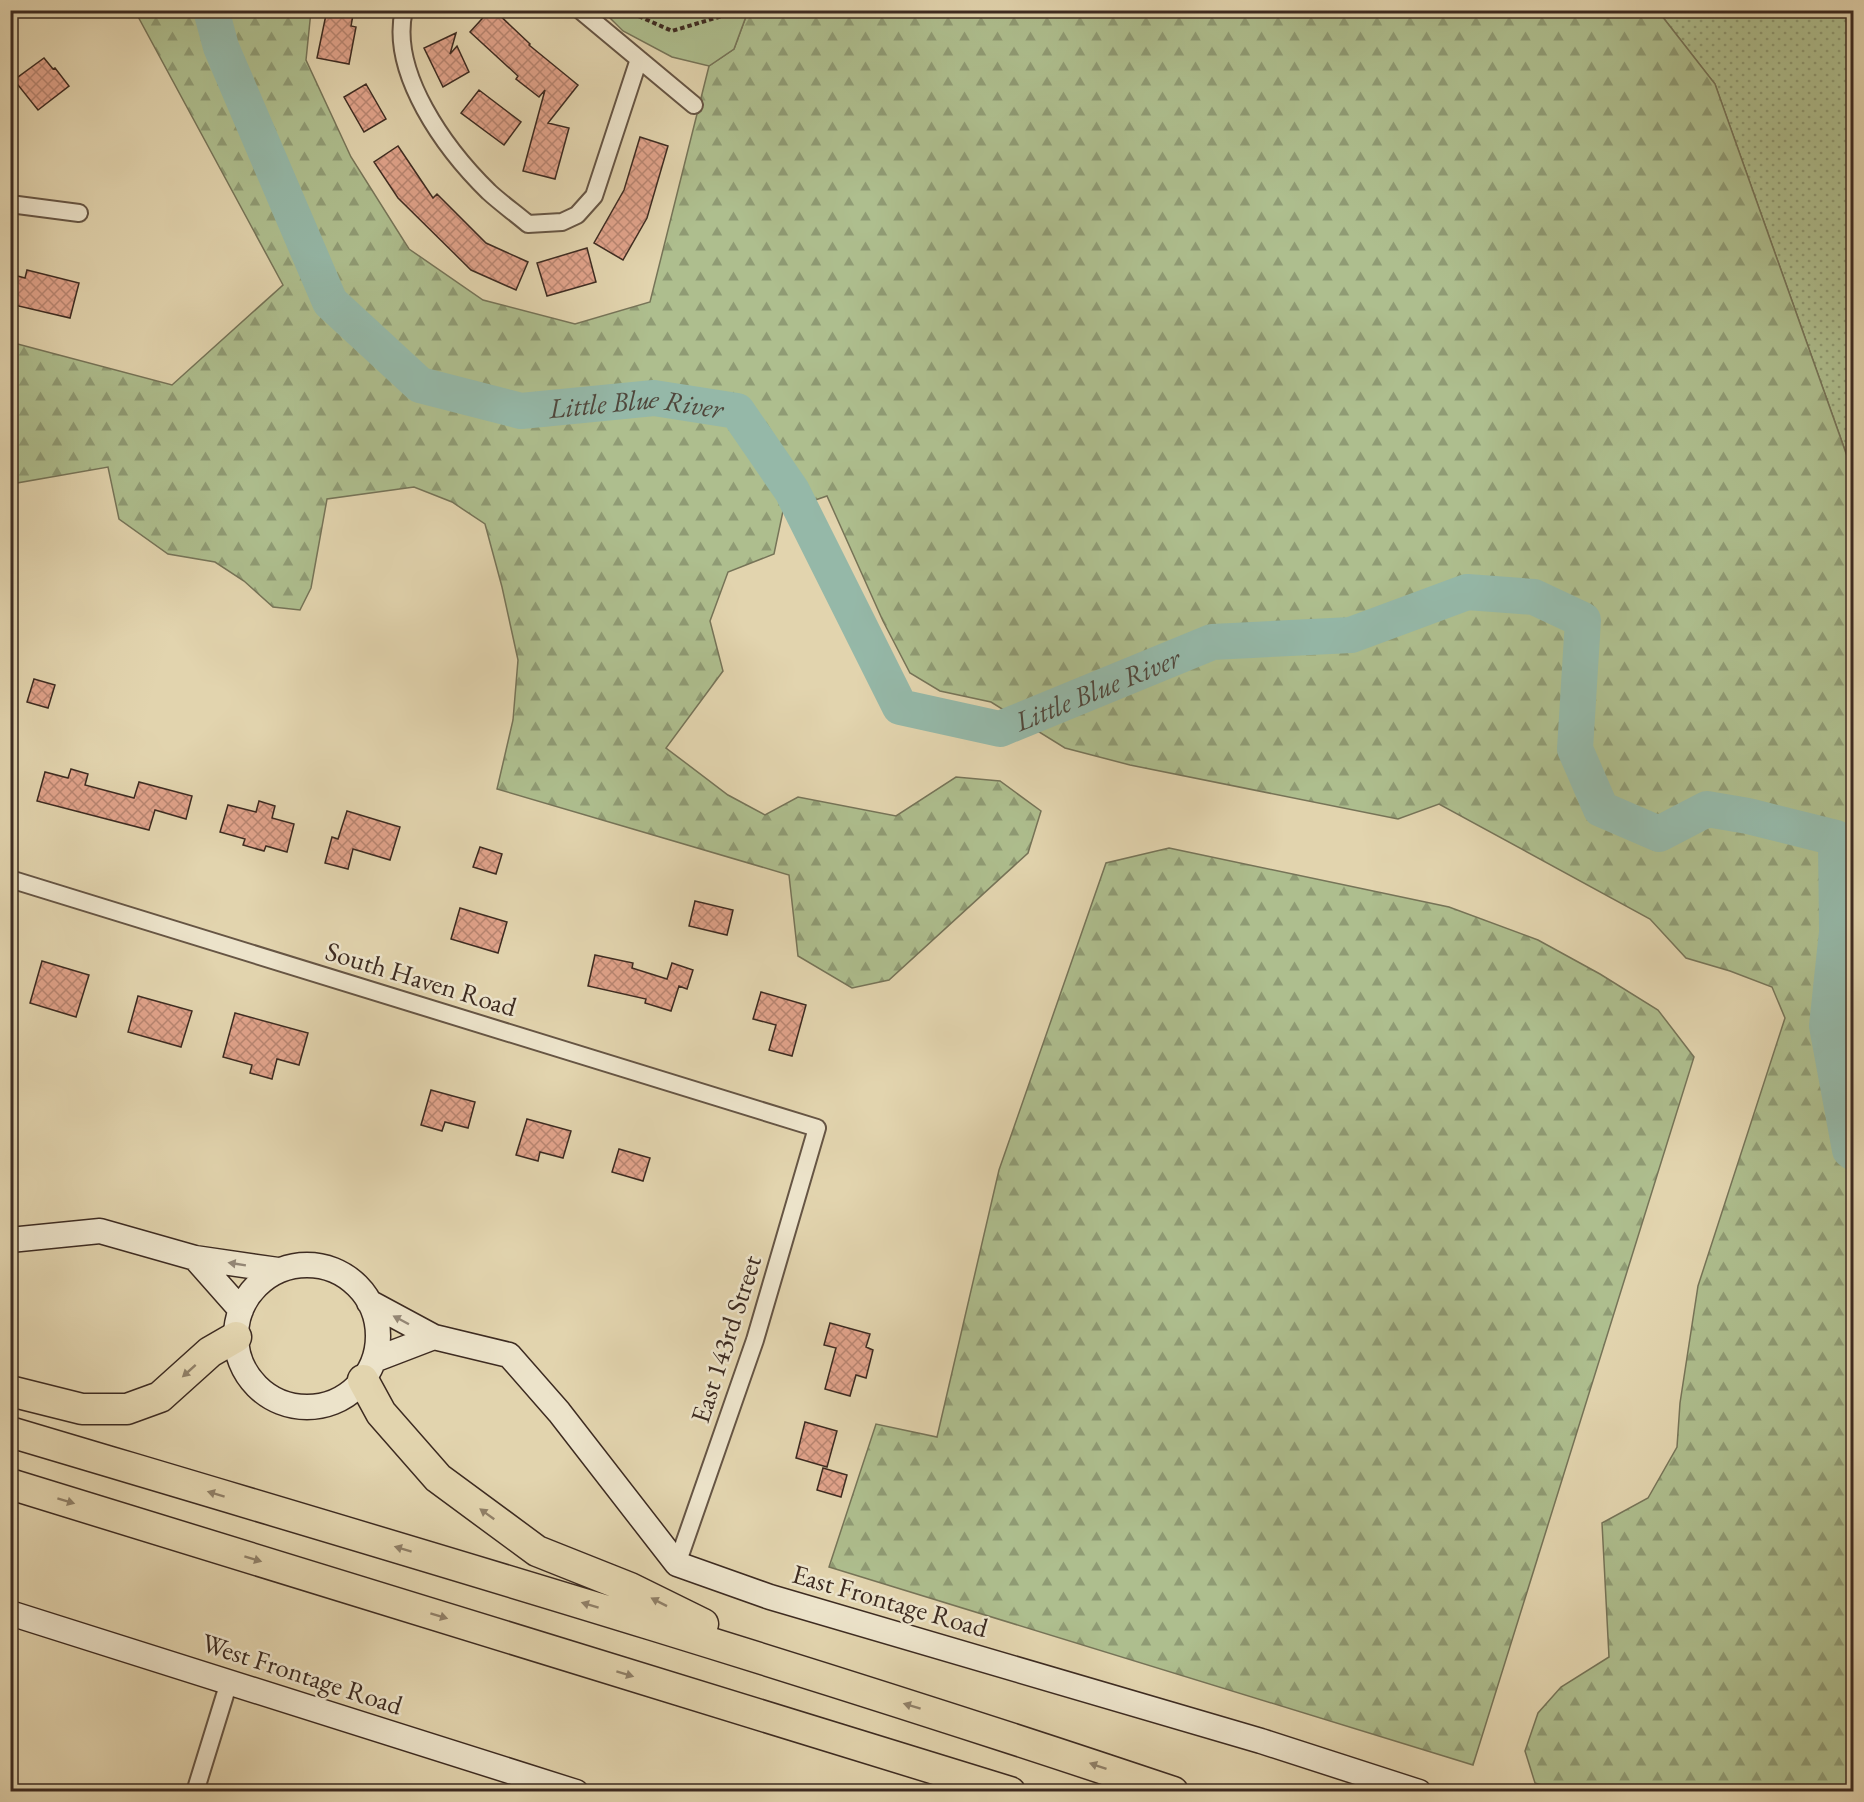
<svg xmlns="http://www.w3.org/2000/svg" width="1864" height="1802" viewBox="0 0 1864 1802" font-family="'EB Garamond',serif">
  <defs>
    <pattern id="grass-dots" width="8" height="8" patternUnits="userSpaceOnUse" patternTransform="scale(1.5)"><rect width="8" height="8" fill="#aebe8e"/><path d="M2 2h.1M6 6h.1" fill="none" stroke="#8f9b74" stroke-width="1.8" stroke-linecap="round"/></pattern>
    <pattern id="forest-firs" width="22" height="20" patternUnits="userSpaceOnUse" patternTransform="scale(1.5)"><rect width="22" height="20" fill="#aebe8e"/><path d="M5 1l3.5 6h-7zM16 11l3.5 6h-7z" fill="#8f9b74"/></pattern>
    <pattern id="building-cross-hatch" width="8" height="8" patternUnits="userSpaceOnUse" patternTransform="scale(1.5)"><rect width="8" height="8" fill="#e1a38b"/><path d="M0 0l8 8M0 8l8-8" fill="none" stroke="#b88571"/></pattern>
  </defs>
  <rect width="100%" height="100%" fill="#e2d4ae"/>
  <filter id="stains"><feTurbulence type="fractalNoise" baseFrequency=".00333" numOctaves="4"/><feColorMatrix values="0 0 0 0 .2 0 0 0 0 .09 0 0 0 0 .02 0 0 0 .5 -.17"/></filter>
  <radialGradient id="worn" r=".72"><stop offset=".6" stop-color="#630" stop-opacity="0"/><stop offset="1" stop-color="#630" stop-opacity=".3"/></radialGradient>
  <path fill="url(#grass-dots)" stroke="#767458" stroke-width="1.5" d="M1658,11h195v462l-138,-389z"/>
  <path fill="url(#forest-firs)" stroke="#767458" stroke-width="1.5" d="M135,11h176l-5,49 45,97 58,92 74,51 92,24 75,-22 59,-236 25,-17 14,-38h910l57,73 138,389v1318h-294l-24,-8 -10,-32 13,-38 23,-26 48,-30 -7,-134 46,-25 29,-51 3,-44 18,-117 87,-268 -13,-31 -42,-16 -44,-13 -36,-39 -211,-115 -41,15 -268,-54 -65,-17 -74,-46 -51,-11 -30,-18 -27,-52 -56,-125 -44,15 -9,43 -46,18 -18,49 13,50 -57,77 62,47 37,20 33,-18 98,19 60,-39 44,4 41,30 -13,42 -139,127 -37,8 -54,-32 -9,-81 -292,-86 16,-69 5,-60 -16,-73 -17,-63 -33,-22 -38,-15 -87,12 -16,89 -11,22 -27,-3 -29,-26 -29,-19 -47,-8 -49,-35 -11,-52 -97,17 -1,-142 162,43 111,-100z
    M1169,848l280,59 89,33 62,34 58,36 36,47 -221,708 -644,-198 47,-143 61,13 62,-267 107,-307z"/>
  <path fill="#aebe8e" stroke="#767458" stroke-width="1.5" d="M603,11h145l-14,38 -25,17 -37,-9 -49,-26z"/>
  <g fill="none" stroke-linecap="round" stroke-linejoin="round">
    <path stroke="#728072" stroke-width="6" d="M1836,838l18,17"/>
    <path stroke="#95b8a8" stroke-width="36" id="s1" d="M211,10l10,37 109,255 90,83 101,26 133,-13 83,13 55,80 108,216 100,22 212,-87 139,-7 116,-43 67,5 49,23 -8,129 26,60 58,25 48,-25 41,7 88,22 1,94 -10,94 23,124 4,3"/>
  </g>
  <path fill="url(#building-cross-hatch)" stroke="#3d2b21" stroke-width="1.5" d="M327,10l26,5 -2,11 5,1 -7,37 -32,-6z
    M490,10h4l36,34 -1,1 49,40 -30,38 21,5 -14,51 -32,-8 22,-81 -6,7 -23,-18 2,-3 -48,-44z
    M456,33l-6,21 7,-8 12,26 -26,15 -19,-39z
    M44,58l9,11 2,-1 14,18 -31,24 -24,-30z
    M366,84l20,35 -22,13 -20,-35z
    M479,90l42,32 -17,23 -43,-32z
    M640,137l28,9 -21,72 -24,42 -29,-17 30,-53z
    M398,146l35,52 4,-4 49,49 42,19 -12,28 -45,-20 -73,-72 -24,-36z
    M587,248l9,34 -49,14 -10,-33z
    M27,270l52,13 -9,35 -60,-14v-30l15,4z
    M34,679l21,6 -7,23 -21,-6z
    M71,769l17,5 -3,11 49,13 5,-16 53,14 -6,23 -31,-9 -6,20 -112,-29 8,-29 23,6z
    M259,801l16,5 -3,12 22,6 -7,28 -21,-6 -2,5 -21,-6 2,-6 -25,-7 8,-27 28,7z
    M347,811l53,16 -10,33 -37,-11 -5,20 -23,-6 7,-26 6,2z
    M480,847l22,7 -6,20 -23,-7z
    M695,901l38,9 -6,25 -38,-9z
    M460,908l47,14 -9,31 -47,-14z
    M595,955l38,8 -1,5 35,11 5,-16 21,7 -6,19 -8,-3 -8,25 -26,-8 1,-4 -58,-13z
    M42,961l47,14 -13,42 -46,-14z
    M761,992l45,13 -14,51 -23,-6 7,-25 -23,-6z
    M138,996l54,15 -11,36 -53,-15z
    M235,1013l73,20 -9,32 -22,-6 -5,20 -22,-6 2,-8 -29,-8z
    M431,1090l44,12 -7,26 -23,-6 -3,9 -21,-6z
    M527,1119l44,12 -8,27 -23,-6 -2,9 -22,-6z
    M619,1149l31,9 -7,23 -31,-9z
    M830,1323l40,11 -4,13 7,3 -7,28 -10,-3 -6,21 -25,-7 11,-41 -12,-3z
    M805,1422l32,9 -10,36 -31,-9z
    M823,1468l24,7 -6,22 -24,-7z"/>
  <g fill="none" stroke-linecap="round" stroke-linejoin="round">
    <defs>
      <path id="street" d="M404,10c-15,63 42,140 85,182 12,11 26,21 39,32l34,-2 15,-7 17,-19 45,-137
        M580,10l114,95
        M10,204l69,9
        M10,879l807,249 -62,212 -78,224
        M195,1792l34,-110"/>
      <path id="secondary" d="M10,1240l90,-9 95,27 83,12
        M195,1258l46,52
        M236 1336a71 71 0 1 1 142 0a71 71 0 1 1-142 0Z
        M369,1302l65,35 75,18 50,57 118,152 93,33 491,144 158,51
        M374,1360l60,-23
        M10,1613l566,179"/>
      <path id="highway" d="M363,1380l18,33 57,65 99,73 93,37 73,36
        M10,1391l72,18h45l33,-12 50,-45 26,-15
        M10,1432c389,116 778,230 1163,360
        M10,1484l1000,308"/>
    </defs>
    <use href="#street" stroke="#654" stroke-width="20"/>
    <use href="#secondary" stroke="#3d2b21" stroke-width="27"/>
    <use href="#highway" stroke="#3d2b21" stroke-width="33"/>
    <path stroke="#3d2b21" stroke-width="4" stroke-dasharray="4.5 3" stroke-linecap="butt" d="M625,10l47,21 50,-15 2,-6"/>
    <use href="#street" stroke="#ece3ca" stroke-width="16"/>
    <use href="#secondary" stroke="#ece3ca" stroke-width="24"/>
    <use href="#highway" stroke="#e2d4ae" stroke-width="30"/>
  </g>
  <defs><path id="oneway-solid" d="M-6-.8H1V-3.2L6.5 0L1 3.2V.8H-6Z" transform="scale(1.5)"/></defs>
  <g fill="#948776">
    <use href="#oneway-solid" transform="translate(237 1264) rotate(-171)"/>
    <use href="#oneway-solid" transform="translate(401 1320) rotate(-152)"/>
  </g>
  <g fill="#908068">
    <use href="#oneway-solid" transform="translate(189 1371) rotate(138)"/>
    <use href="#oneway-solid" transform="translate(216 1494) rotate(-163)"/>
    <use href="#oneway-solid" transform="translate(66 1501) rotate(17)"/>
    <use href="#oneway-solid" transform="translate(487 1514) rotate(-144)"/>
    <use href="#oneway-solid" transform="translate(403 1549) rotate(-163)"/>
    <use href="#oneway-solid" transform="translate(253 1559) rotate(17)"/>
    <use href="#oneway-solid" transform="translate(659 1602) rotate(-153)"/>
    <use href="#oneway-solid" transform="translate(590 1605) rotate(-163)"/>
    <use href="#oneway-solid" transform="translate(439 1616) rotate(17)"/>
    <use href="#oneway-solid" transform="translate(625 1674) rotate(17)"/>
    <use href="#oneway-solid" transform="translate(912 1706) rotate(-163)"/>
    <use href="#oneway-solid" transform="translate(1098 1766) rotate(-161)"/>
  </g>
  <g text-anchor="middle" stroke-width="5" stroke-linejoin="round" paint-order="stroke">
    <g font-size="27" fill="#3d2b21" stroke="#ece3ca">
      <text transform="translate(421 979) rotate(17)" y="9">South Haven Road</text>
      <text transform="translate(726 1339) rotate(-72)" y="9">East 143rd Street</text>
      <text transform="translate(890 1601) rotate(16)" y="9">East Frontage Road</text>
      <text transform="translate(302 1674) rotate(18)" y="9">West Frontage Road</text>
    </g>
    <g font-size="28" font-style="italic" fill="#4f473c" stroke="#ece3ca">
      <text dy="10" stroke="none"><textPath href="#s1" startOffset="658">Little Blue River</textPath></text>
      <text dy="10" stroke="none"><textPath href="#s1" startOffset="1306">Little Blue River</textPath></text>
    </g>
  </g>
  <rect width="1864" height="1802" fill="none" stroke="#e2d4ae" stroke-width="36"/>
  <rect x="12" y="12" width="1840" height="1778" fill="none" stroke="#3d2b21" stroke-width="3"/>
  <rect x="18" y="18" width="1828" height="1766" fill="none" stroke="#3d2b21" stroke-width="1.5"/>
  <rect width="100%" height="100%" filter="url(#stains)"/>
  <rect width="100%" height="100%" fill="url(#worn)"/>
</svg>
